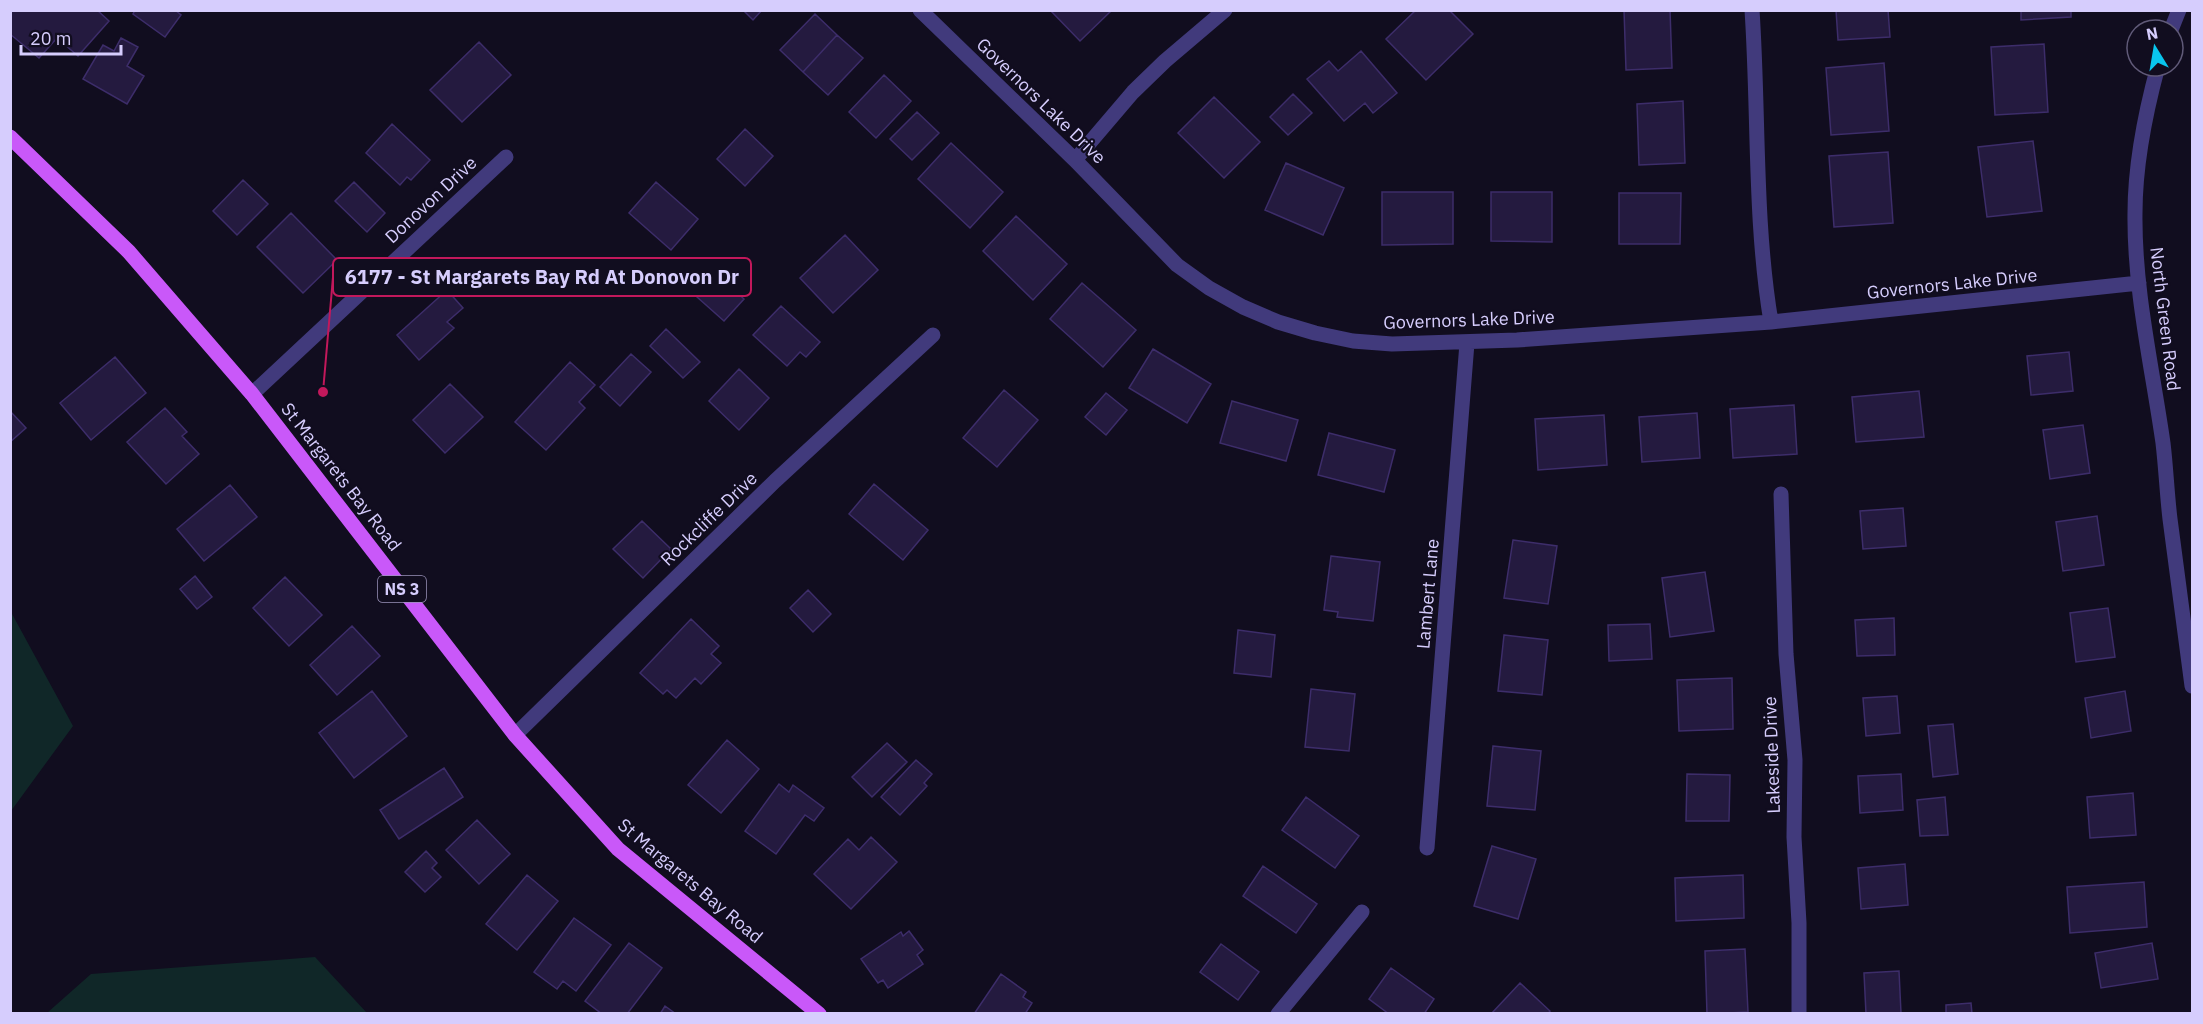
<svg xmlns="http://www.w3.org/2000/svg" width="2203" height="1024" viewBox="0 0 2203 1024" font-family="'IBM Plex Sans',sans-serif">
  <rect width="100%" height="100%" fill="#110d1f"/>
  <path fill="#102728" d="M11,612l62,114 -62,85h-1z
    M315,957l52,56h-320l44,-39z"/>
  <path fill="#241a3f" stroke="#3d2d6a" stroke-width="1.5" d="M13,10h84l12,11 -31,35 -21,-18 -18,20 -29,-24v-20z
    M135,10h40l6,5 -16,22 -32,-23z
    M743,10h19l-9,10z
    M1050,10h62l-32,31z
    M1416,10h33l24,24 -47,46 -40,-41z
    M1624,10h46l2,58 -46,2z
    M1836,10h52l2,27 -52,3z
    M2021,10h50v7l-50,3z
    M815,14l22,21 -34,37 -23,-22z
    M837,35l26,23 -35,37 -25,-23z
    M121,38l17,9 -11,19 17,10 -17,28 -44,-25 20,-34 11,6z
    M479,42l32,33 -49,47 -32,-32z
    M2044,44l4,68 -53,3 -4,-68z
    M1361,51l36,42 -24,20 -8,-10 -21,18 -37,-42 22,-18 9,10z
    M1884,63l5,68 -58,4 -5,-67z
    M884,75l27,26 -35,37 -27,-26z
    M1293,94l19,19 -24,22 -18,-18z
    M1214,97l46,45 -36,36 -46,-45z
    M1683,101l2,62 -46,2 -2,-61z
    M917,112l22,21 -27,27 -22,-21z
    M392,124l38,36 -19,20 -4,-3 -7,8 -34,-32z
    M745,129l28,27 -28,30 -28,-27z
    M2033,141l9,70 -55,6 -9,-70z
    M951,143l52,49 -33,36 -52,-49z
    M1888,152l5,71 -59,4 -5,-71z
    M1286,163l58,25 -21,47 -58,-25z
    M243,180l25,24 -31,31 -24,-24z
    M354,182l31,31 -18,19 -32,-31z
    M656,182l42,37 -27,31 -42,-37z
    M1382,192h71v52l-71,1z
    M1491,192h61v50l-61,-1z
    M1619,193h62l-1,51h-61z
    M291,213l46,47 -34,33 -46,-46z
    M1016,216l51,48 -34,36 -50,-49z
    M845,235l33,35 -45,43 -33,-35z
    M717,275l27,24 -20,22 -27,-24z
    M1082,283l54,47 -33,37 -53,-48z
    M447,290l16,18 -16,14 7,6 -35,32 -22,-25z
    M781,306l39,36 -14,15 -6,-5 -13,14 -34,-31z
    M666,329l34,33 -17,16 -33,-32z
    M1153,349l58,35 -24,39 -58,-35z
    M2069,352l4,39 -42,4 -4,-39z
    M631,354l20,18 -31,34 -20,-19z
    M115,357l31,36 -55,47 -31,-37z
    M570,362l25,23 -16,17 6,6 -39,42 -31,-28z
    M739,369l30,29 -30,32 -30,-29z
    M450,384l33,33 -38,36 -32,-33z
    M1004,390l34,30 -41,47 -34,-29z
    M1919,391l5,46 -68,5 -4,-45z
    M1106,393l21,17 -21,25 -21,-18z
    M1232,401l66,19 -12,41 -66,-18z
    M1794,405l3,49 -64,4 -3,-49z
    M165,408l22,24 -5,4 17,18 -33,30 -39,-42z
    M10,411l16,17 -16,14z
    M1697,413l3,45 -58,4 -3,-45z
    M1604,415l3,50 -69,5 -3,-51z
    M2083,425l7,48 -40,6 -7,-49z
    M1329,433l66,17 -11,42 -66,-17z
    M874,484l54,46 -25,30 -54,-46z
    M230,485l27,32 -53,44 -27,-32z
    M1903,508l3,38 -43,3 -3,-38z
    M2097,516l7,49 -41,6 -7,-49z
    M642,521l29,28 -28,29 -30,-29z
    M1513,540l44,6 -9,58 -44,-6z
    M1331,556l49,6 -7,59 -36,-4 1,-5 -14,-2z
    M1705,572l9,59 -44,6 -8,-59z
    M195,576l17,21 -15,12 -17,-20z
    M285,577l37,38 -33,31 -36,-38z
    M808,590l23,24 -18,18 -23,-24z
    M2108,608l7,49 -39,5 -6,-49z
    M1894,618l1,37 -38,1 -2,-36z
    M691,619l28,27 -8,8 10,9 -20,21 -6,-6 -19,20 -9,-8 -4,4 -23,-21z
    M1650,624l2,35 -43,2 -1,-36z
    M352,626l28,30 -43,39 -27,-30z
    M1238,630l37,5 -4,42 -37,-4z
    M1504,635l44,5 -6,55 -44,-4z
    M1732,678l1,51 -54,2 -2,-51z
    M1311,689l44,5 -6,57 -44,-4z
    M372,691l35,45 -53,42 -35,-45z
    M2125,691l6,40 -40,7 -6,-40z
    M1897,696l3,37 -34,3 -3,-38z
    M1953,724l5,50 -25,3 -5,-51z
    M727,740l32,29 -38,44 -33,-28z
    M887,743l20,19 -35,35 -20,-20z
    M1493,746l48,5 -6,59 -48,-4z
    M916,760l16,14 -8,9 3,3 -27,29 -19,-18z
    M444,768l19,29 -64,42 -19,-29z
    M1687,774l43,1 -1,46h-43z
    M1901,774l2,36 -43,3 -2,-37z
    M779,784l10,8 4,-7 31,23 -10,13 -9,-6 -29,39 -31,-23z
    M2133,793l3,42 -46,3 -3,-41z
    M1306,797l53,39 -24,32 -53,-38z
    M1945,797l3,38 -28,1 -3,-36z
    M477,820l33,34 -31,30 -33,-34z
    M871,837l26,25 -46,47 -37,-35 34,-35 11,11z
    M1492,846l44,13 -18,60 -44,-13z
    M426,851l11,12 -5,5 9,9 -16,15 -20,-20z
    M1905,864l3,41 -47,4 -3,-41z
    M1263,866l54,38 -21,29 -53,-37z
    M527,875l31,26 -41,49 -31,-26z
    M1743,875l1,43 -68,3 -1,-43z
    M2144,882l3,45 -77,6 -3,-46z
    M574,918l37,27 -35,46 -13,-10 -6,8 -23,-17z
    M909,931l14,19 -6,5 6,9 -35,24 -5,-8 -5,3 -17,-24 40,-27 2,4z
    M629,943l33,25 -35,46h-25l-17,-13z
    M2152,943l6,36 -57,9 -6,-35z
    M1221,944l38,28 -21,28 -38,-28z
    M1745,949l3,63 -41,2 -2,-63z
    M1391,968l43,31 -10,15h-35l-20,-15z
    M1899,971l2,42 -35,1 -2,-41z
    M1001,974l25,18 -3,5 9,6 -7,11h-51z
    M1520,983l30,28 -2,3h-57z
    M1971,1003l1,11h-26v-9z
    M665,1006l11,8h-16z"/>
  <g fill="none" stroke-linecap="round" stroke-linejoin="round">
    <path stroke="#413a7c" stroke-width="15" d="M920,10l155,150 102,105 32,23 34,19 35,15 37,11 38,8 39,3 125,-4 254,-18 368,-39
      M1752,10c7,104 2,210 19,312
      M2171,30l8,-20
      M2158,66c-13,48 -23,97 -23,147 -1,77 17,153 28,230 3,25 4,51 7,76 7,56 15,111 22,167
      M1075,160l58,-68 32,-31 60,-51
      M252,394l254,-237
      M1781,494l5,160 9,106 -1,77 5,86v91
      M515,735l260,-254 158,-146
      M1427,848l40,-505
      M1278,1014l84,-102"/>
    <path stroke="#c958f9" stroke-width="15" d="M10,137l119,115 123,142 263,341 103,114 201,165"/>
  </g>
  <g text-anchor="middle" stroke-width="4.5" stroke-linejoin="round" paint-order="stroke">
    <rect fill="#110d1f" stroke="#9b93ba" stroke-width="1.5" x="378" y="576" width="48" height="26" rx="4.5"/>
    <g font-size="16" font-weight="bold" fill="#d6cdfd">
      <text x="402" y="595">NS 3</text>
    </g>
    <g font-size="18" fill="#d6cdfd" stroke="#110d1f">
      <text transform="translate(1041 101) rotate(44)" y="6">Governors Lake Drive</text>
      <text transform="translate(431 200) rotate(-43)" y="6">Donovon Drive</text>
      <text transform="translate(1952 284) rotate(-6)" y="6">Governors Lake Drive</text>
      <text transform="translate(2165 319) rotate(83)" y="6">North Green Road</text>
      <text transform="translate(1469 320) rotate(-2)" y="6">Governors Lake Drive</text>
      <text transform="translate(341 477) rotate(52)" y="6">St Margarets Bay Road</text>
      <text transform="translate(709 519) rotate(-44)" y="6">Rockcliffe Drive</text>
      <text transform="translate(1428 594) rotate(-85)" y="6">Lambert Lane</text>
      <text transform="translate(1772 755) rotate(-92)" y="6">Lakeside Drive</text>
      <text transform="translate(690 881) rotate(40)" y="6">St Margarets Bay Road</text>
    </g>
  </g>
  <path fill="none" stroke="#c2185b" stroke-width="2" d="M323 392L333 277"/>
  <circle fill="#c2185b" stroke="#110d1f" stroke-width="2" cx="323" cy="392" r="6"/>
  <rect fill="#110d1f" stroke="#c2185b" stroke-width="2" x="333" y="258" width="418" height="38" rx="6"/>
  <g font-size="20" text-anchor="middle" font-weight="bold" fill="#d6cdfd">
    <text x="542" y="284">6177 - St Margarets Bay Rd At Donovon Dr</text>
  </g>
  <rect width="2203" height="1024" fill="none" stroke="#d6cdfd" stroke-width="24"/>
  <g transform="translate(2155 48) rotate(349)"><circle r="28" fill="#110d1f" stroke="#605a78" stroke-width="1.5"/>
  <path d="M0-4.5L10 22L0 15L-10 22Z" fill="#09c5ed"/>
  <text y="-9" font-size="16" font-weight="bold" text-anchor="middle" fill="#d6cdfd">N</text>
  </g>
  <path d="M21 45v9h100v-9" fill="none" stroke="#d6cdfd" stroke-width="3"/>
  <text x="30" y="45" font-size="18" fill="#d6cdfd" stroke="#110d1f" stroke-width="4.5" paint-order="stroke">20 m</text>
</svg>
